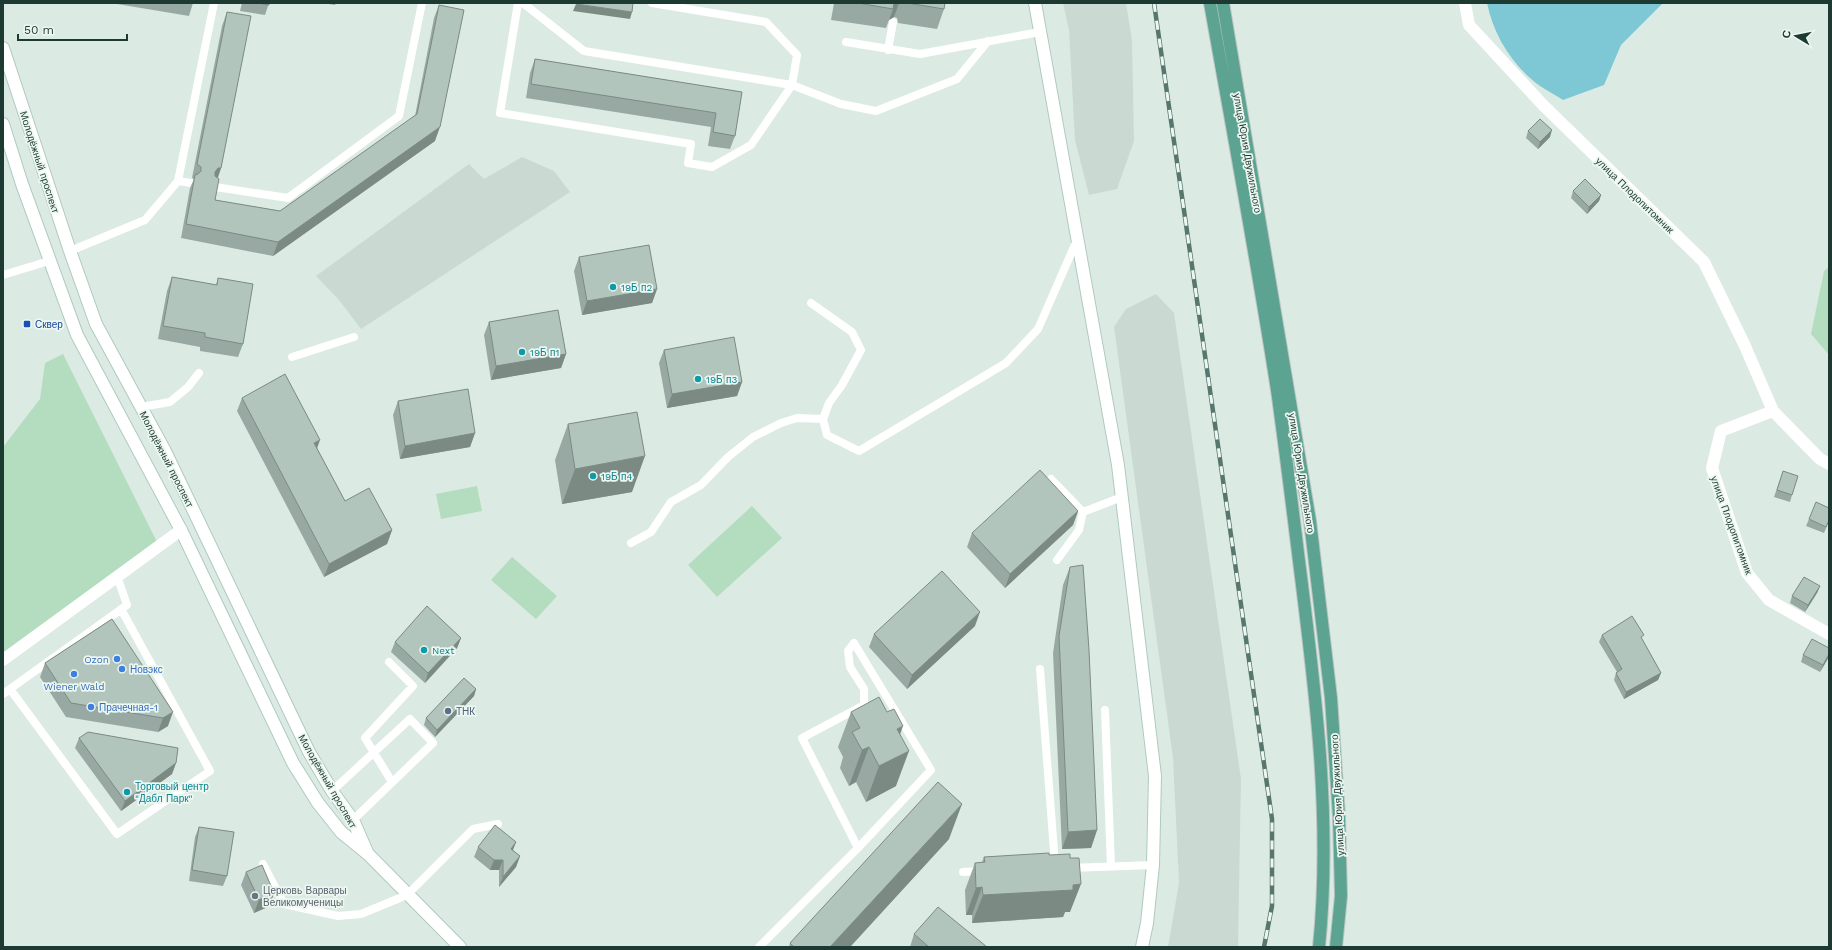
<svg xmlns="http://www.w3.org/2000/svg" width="1832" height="950" viewBox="0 0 1832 950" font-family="'Work Sans',sans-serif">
  <rect width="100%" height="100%" fill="#dceae4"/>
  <path fill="#cadad3" d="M1063,3h63l6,37 2,101 -17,48 -28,6 -14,-55 -6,-110z
    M522,157l32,14 16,21 -209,137 -22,-29 -23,-24 153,-112 15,15z
    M1156,294l18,19 67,466 -3,168h-70l11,-64 -6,-125 -59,-431 12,-18z"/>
  <path fill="#b3ddbe" d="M1829,267v88l-18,-21 13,-63z
    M63,354l96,192 -156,113v-212l37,-48 5,-36z
    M477,486l5,25 -41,8 -5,-25z
    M752,506l30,32 -65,59 -29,-32z
    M512,557l45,39 -21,23 -45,-39z"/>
  <path fill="#7ec8d5" d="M1487,3h176l-42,42 -17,40 -41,15c-11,-7 -25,-14 -34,-23 -21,-19 -36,-45 -42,-74z"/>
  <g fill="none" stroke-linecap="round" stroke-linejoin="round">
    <defs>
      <path id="secondary" d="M1035,3l83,462 37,311 -2,89 -6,58 -5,24
        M3,48l67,203 26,73 69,127 144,301 23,39 21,29 14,32
        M3,124l19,60 55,151 104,195 112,233 25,40 23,29 27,22 92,93"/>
      <path id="primary" d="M1210,3c23,129 47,258 67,387 8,57 15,114 22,171 16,127 33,257 20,386
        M1223,3l87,518 21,177 8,119 2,79 -5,51"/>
    </defs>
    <use href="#secondary" stroke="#afcac0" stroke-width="14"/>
    <use href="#primary" stroke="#bbc4c2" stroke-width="14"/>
    <path stroke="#fff" stroke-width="8" d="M518,3l-18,110 191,31 -3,19 24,4 39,-22 41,-60 -208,-34 -61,-48
      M652,3l114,19 31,33 -5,30 49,19 35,7 81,-32 31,-38
      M846,42l74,12 120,-22
      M888,50l5,-28
      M178,181l36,-178
      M215,187l73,11 111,-82 23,-113
      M70,251l75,-31 33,-39 13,2
      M3,275l46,-14
      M811,303l41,29 9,18 -19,35 -13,18 -6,16 4,16 32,16 147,-88 32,-34 39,-89
      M292,357l62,-20
      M141,407l29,-5 18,-15 11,-14
      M1051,479l32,33 39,-15
      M631,543l20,-11 20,-30 30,-17 27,-28 25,-20 28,-14 16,-5 26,1
      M1057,560l22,-30 4,-18
      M389,662l24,24 -48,52 27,44
      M1040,669l15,195
      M10,689l107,145 93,-63 -89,-162
      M3,694l124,-89 -10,-29
      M1105,710l6,156
      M332,791l78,-72 23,24 -80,77
      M263,864l21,40 54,12 23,-2 46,-19 66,-66 25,-5
      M1070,868l83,-3
      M963,872l19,-1
      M759,947l99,-99 73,-78 -77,-127 -6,8 2,16 14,22v16l-62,33 56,110"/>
    <path stroke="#fff" stroke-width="12" d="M1465,3l4,22 74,80 161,157 41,84 28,65 47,48 9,5
      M1773,411l-52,20 -9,37 35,105 22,27 60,34
      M3,660l178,-130"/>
    <use href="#secondary" stroke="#fff" stroke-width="12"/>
    <use href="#primary" stroke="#5da391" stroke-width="12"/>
    <defs>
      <path id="rail" d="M1154,3l118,816v87l-8,41"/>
    </defs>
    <use href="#rail" stroke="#57766e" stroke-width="4.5"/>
    <use href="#rail" stroke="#ecf7f1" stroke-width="3" stroke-dasharray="9" stroke-linecap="butt"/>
  </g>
  <path fill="#98a9a3" d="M111,3h82l-4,13z
    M242,3h27l-4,12 -25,-4z
    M322,3h14l-1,2z
    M834,3h111l-1,6 -7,20 -39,-6 -1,-5 -3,-1 -5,3 -3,8 -55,-8z
    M439,5l-4,136 -162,115 -92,-18 9,-50 4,-9 -2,-1 30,-152 5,-14 -6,156 -3,10 -3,22 65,11 135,-95 19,-98z
    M535,59l207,33 -7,44 -5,13 -22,-3 3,-19 -185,-29 4,-25z
    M1528,131l22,6 -12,12 -12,-11z
    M1573,191l28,4 -2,6 -12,13 -16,-16z
    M579,257l78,32 -5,14 -70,12 -8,-44z
    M172,277l44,8 2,-7 25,66 -5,13 -38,-6v-4l-42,-8 9,-48z
    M489,322l77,32 -5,14 -70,12 -7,-45z
    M664,350l78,32 -5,14 -70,12 -8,-45z
    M242,398l75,50 28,53 47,29 -5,14 -63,33 -87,-166z
    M398,401l77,32 -5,14 -70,12 -7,-44z
    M568,424l64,68 -70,12 -7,-44z
    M1783,471l9,24 -2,7 -16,-5z
    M1829,508v13l-5,12 -18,-7 3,-7z
    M1078,511l-5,14 -68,63 -38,-41 5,-14z
    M1070,567l27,263 -6,18 -29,1 -9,-196 10,-68z
    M1820,586l-3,7 -12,19 -15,-9 2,-7z
    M112,619l56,107 -10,6 -92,-15 -26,-40 5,-14z
    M975,626l-68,63 -38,-42 5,-13z
    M1602,635l40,4 19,34 -3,7 -34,19 -10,-19 2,-7 1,-1 -18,-30z
    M461,638l-4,10 -32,35 -34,-31 4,-10z
    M1829,648v8l-9,16 -19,-10 2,-7z
    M476,689l-2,7 -39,41 -11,-12 2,-7z
    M851,712h36l13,23 -4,51 -30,16 -10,-20 -7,4 -9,-18 3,-11 -5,-10z
    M79,738l97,25 -4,11 -51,37 -46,-63z
    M199,827l28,49 -4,10 -34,-5 6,-44z
    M949,839l-99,108h-61l1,-4z
    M516,842l-3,8 7,6 -4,11 -17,20v-17h-9l-16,-13 4,-10z
    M1049,855l21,57h-5l-2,5 -91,6v-8h-6l-1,-25 10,-27 7,-1 2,-5z
    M246,872l24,34 -16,7 -13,-28z
    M914,934l73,13h-77z"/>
  <path fill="#7c8a84" d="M894,3h5l-5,14 -5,3 4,-11z
    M576,4l56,8 -2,7 -57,-8z
    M440,127l-5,14 -162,115 5,-14z
    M1552,130l-2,7 -12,12 2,-7z
    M218,168h3l-5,14 -1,-10z
    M1601,195l-2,6 -12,13 2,-7z
    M657,289l-5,14 -70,12 5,-14z
    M566,354l-5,14 -70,12 5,-14z
    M742,382l-5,14 -70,12 5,-14z
    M475,433l-5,14 -70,12 5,-13z
    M320,440l-5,14 -1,-11z
    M645,456l-13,36 -70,12 13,-35z
    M1078,511l-5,14 -68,63 5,-14z
    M392,530l-5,14 -63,33 5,-13z
    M1820,586l-3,7 -12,19 3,-7z
    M980,612l-5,14 -68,63 5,-14z
    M461,638l-4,10 -32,35 3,-10z
    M1829,654v3l-9,15 3,-7z
    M1661,673l-3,7 -34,19 2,-7z
    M476,689l-2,7 -39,41 2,-7z
    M173,712l-5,14 -10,6 5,-14z
    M903,726l-12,34 18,-9 -13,35 -30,16 13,-36 18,-37z
    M869,747l-13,35 -7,4 13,-36z
    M176,763l-4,11 -51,37 4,-10z
    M962,804l-13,35 -99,108h-20z
    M1097,830l-6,18 -29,1 6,-17z
    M516,842l-4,10 -1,-3z
    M520,856l-4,11 -17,20 4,-10z
    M494,860h9l-4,10h-9z
    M1081,884l-11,28h-5l-2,5 -91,6 11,-28z
    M982,887l-10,28h-6l10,-27z
    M274,893l-4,13 -16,7 5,-13z"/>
  <path fill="#b1c5bd" stroke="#7c8a84" d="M258,3h11v2z
    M577,3h56l-1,9 -56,-8z
    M858,3h36l-1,6z
    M907,3h38l-1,6z
    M439,5l25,5 -24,117 -162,115 -92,-18 9,-49 3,-1 3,-3v-4l-4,-3 30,-152 24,4 -30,152h-3l-3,4v4l4,3 -4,21 65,11 137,-97z
    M535,59l207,33 -7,44 -22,-4 3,-19 -185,-29z
    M1540,119l12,11 -12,12 -12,-11z
    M1585,179l16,16 -12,12 -16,-16z
    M649,245l8,44 -70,12 -8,-44z
    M172,277l45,8 1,-7 35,6 -10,60 -38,-7v-4l-42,-7z
    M558,310l8,44 -70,12 -7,-44z
    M734,337l8,45 -70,12 -8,-44z
    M285,374l35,66 -6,3 31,58 24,-13 23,42 -63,34 -87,-166z
    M468,389l7,44 -70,13 -7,-45z
    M637,412l8,44 -70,13 -7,-45z
    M1040,470l38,41 -68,63 -38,-41z
    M1783,471l15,5 -6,19 -15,-5z
    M1816,502l13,6v12l-3,7 -17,-8z
    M1083,565l6,85 8,180 -29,2 -9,-196 11,-69z
    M942,571l38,41 -68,63 -38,-41z
    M1804,577l16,9 -12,19 -16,-9z
    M427,606l34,32 -33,35 -33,-31z
    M1632,616l12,19 -3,2 20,36 -35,19 -10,-19 6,-4 -20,-34z
    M112,619l61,93 -10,6 -92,-15 -26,-40z
    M1812,639l17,9v6l-6,11 -20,-10z
    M464,678l12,11 -39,41 -11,-12z
    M879,697l8,15 7,-3 9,17 -6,3 12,22 -30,15 -10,-19 -7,3 -10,-18 8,-4 -9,-16z
    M88,732l90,16 -2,15 -51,38 -46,-63z
    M938,782l24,22 -132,143h-36l-4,-4z
    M495,825l21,17 -5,7 9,7 -17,21v-17h-9l-16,-13z
    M199,827l35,5 -7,44 -35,-6z
    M1049,853v2l21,-1v4h9l2,26 -8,1v5l-90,5 -1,-8 -6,1 -1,-25 10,-1 -1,-5z
    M262,865l12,28 -15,7 -13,-28z
    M938,907l49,40h-58l-15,-13z"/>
  <g fill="#0f9aa8" stroke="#ecf7f1" stroke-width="1.5">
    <circle cx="613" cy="287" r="4"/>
    <circle cx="522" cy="352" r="4"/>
    <circle cx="698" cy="379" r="4"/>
    <circle cx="593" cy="476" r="4"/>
    <circle cx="424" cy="650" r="4"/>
    <circle cx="127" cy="792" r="4"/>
  </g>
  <rect fill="#1a4fb4" stroke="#ecf7f1" stroke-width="1.5" x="23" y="320" width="8" height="8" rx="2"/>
  <g fill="#3f7fe0" stroke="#ecf7f1" stroke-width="1.5">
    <circle cx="117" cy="659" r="4"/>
    <circle cx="122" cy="669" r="4"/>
    <circle cx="74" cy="674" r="4"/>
    <circle cx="91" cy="707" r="4"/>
  </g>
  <circle fill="#5c6f8a" stroke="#ecf7f1" stroke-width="1.5" cx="448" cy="711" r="4"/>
  <circle fill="#6b7280" stroke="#ecf7f1" stroke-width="1.5" cx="255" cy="896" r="4"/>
  <g text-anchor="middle" stroke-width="3.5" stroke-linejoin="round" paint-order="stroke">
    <g font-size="10" fill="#1d3a32" stroke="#ecf7f1">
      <text transform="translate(1248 153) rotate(80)" y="4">улица Юрия Двужильного</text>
      <text transform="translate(40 162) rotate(72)" y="4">Молодёжный проспект</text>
      <text transform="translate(1635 195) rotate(44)" y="4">улица Плодопитомник</text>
      <text transform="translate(167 459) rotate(63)" y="4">Молодёжный проспект</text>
      <text transform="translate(1302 473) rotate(81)" y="4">улица Юрия Двужильного</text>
      <text transform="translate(1732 525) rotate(70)" y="4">улица Плодопитомник</text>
      <text transform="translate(328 781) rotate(60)" y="4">Молодёжный проспект</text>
      <text transform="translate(1337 795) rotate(-93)" y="4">улица Юрия Двужильного</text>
    </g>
    <g font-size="10" fill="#0d838f" stroke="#ecf7f1" text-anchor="start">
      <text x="621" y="291">19Б п2</text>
      <text x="530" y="356">19Б п1</text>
      <text x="706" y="383">19Б п3</text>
      <text x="601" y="480">19Б п4</text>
      <text x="432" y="654">Next</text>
      <text x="135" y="790">Торговый центр<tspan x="135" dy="12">"Дабл Парк"</tspan></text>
    </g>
    <g font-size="10" fill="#164399" stroke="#ecf7f1" text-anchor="start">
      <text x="35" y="328">Сквер</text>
    </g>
    <g font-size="10" fill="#366cbe" stroke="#ecf7f1" text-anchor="start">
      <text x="109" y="663" text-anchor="end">Ozon</text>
      <text x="130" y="673">Новэкс</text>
      <text x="74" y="690" text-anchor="middle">Wiener Wald</text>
      <text x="99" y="711">Прачечная-1</text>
    </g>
    <g font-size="10" fill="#4e5e75" stroke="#ecf7f1" text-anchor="start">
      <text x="456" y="715">ТНК</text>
    </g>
    <g font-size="10" fill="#5b616d" stroke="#ecf7f1" text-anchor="start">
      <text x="263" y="894">Церковь Варвары<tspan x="263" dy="12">Великомученицы</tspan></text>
    </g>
  </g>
  <rect width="1832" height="950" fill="none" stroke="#1d3a32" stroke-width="8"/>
  <g transform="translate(1796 36) rotate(280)" stroke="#ecf7f1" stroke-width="3" paint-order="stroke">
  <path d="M0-3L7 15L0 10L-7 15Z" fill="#1d3a32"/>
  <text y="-6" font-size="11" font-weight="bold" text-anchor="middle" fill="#1d3a32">С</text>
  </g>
  <path d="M18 34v6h109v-6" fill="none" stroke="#1d3a32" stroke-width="2"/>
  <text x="24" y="34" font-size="12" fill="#1d3a32" stroke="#ecf7f1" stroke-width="3" paint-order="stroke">50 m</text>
</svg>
